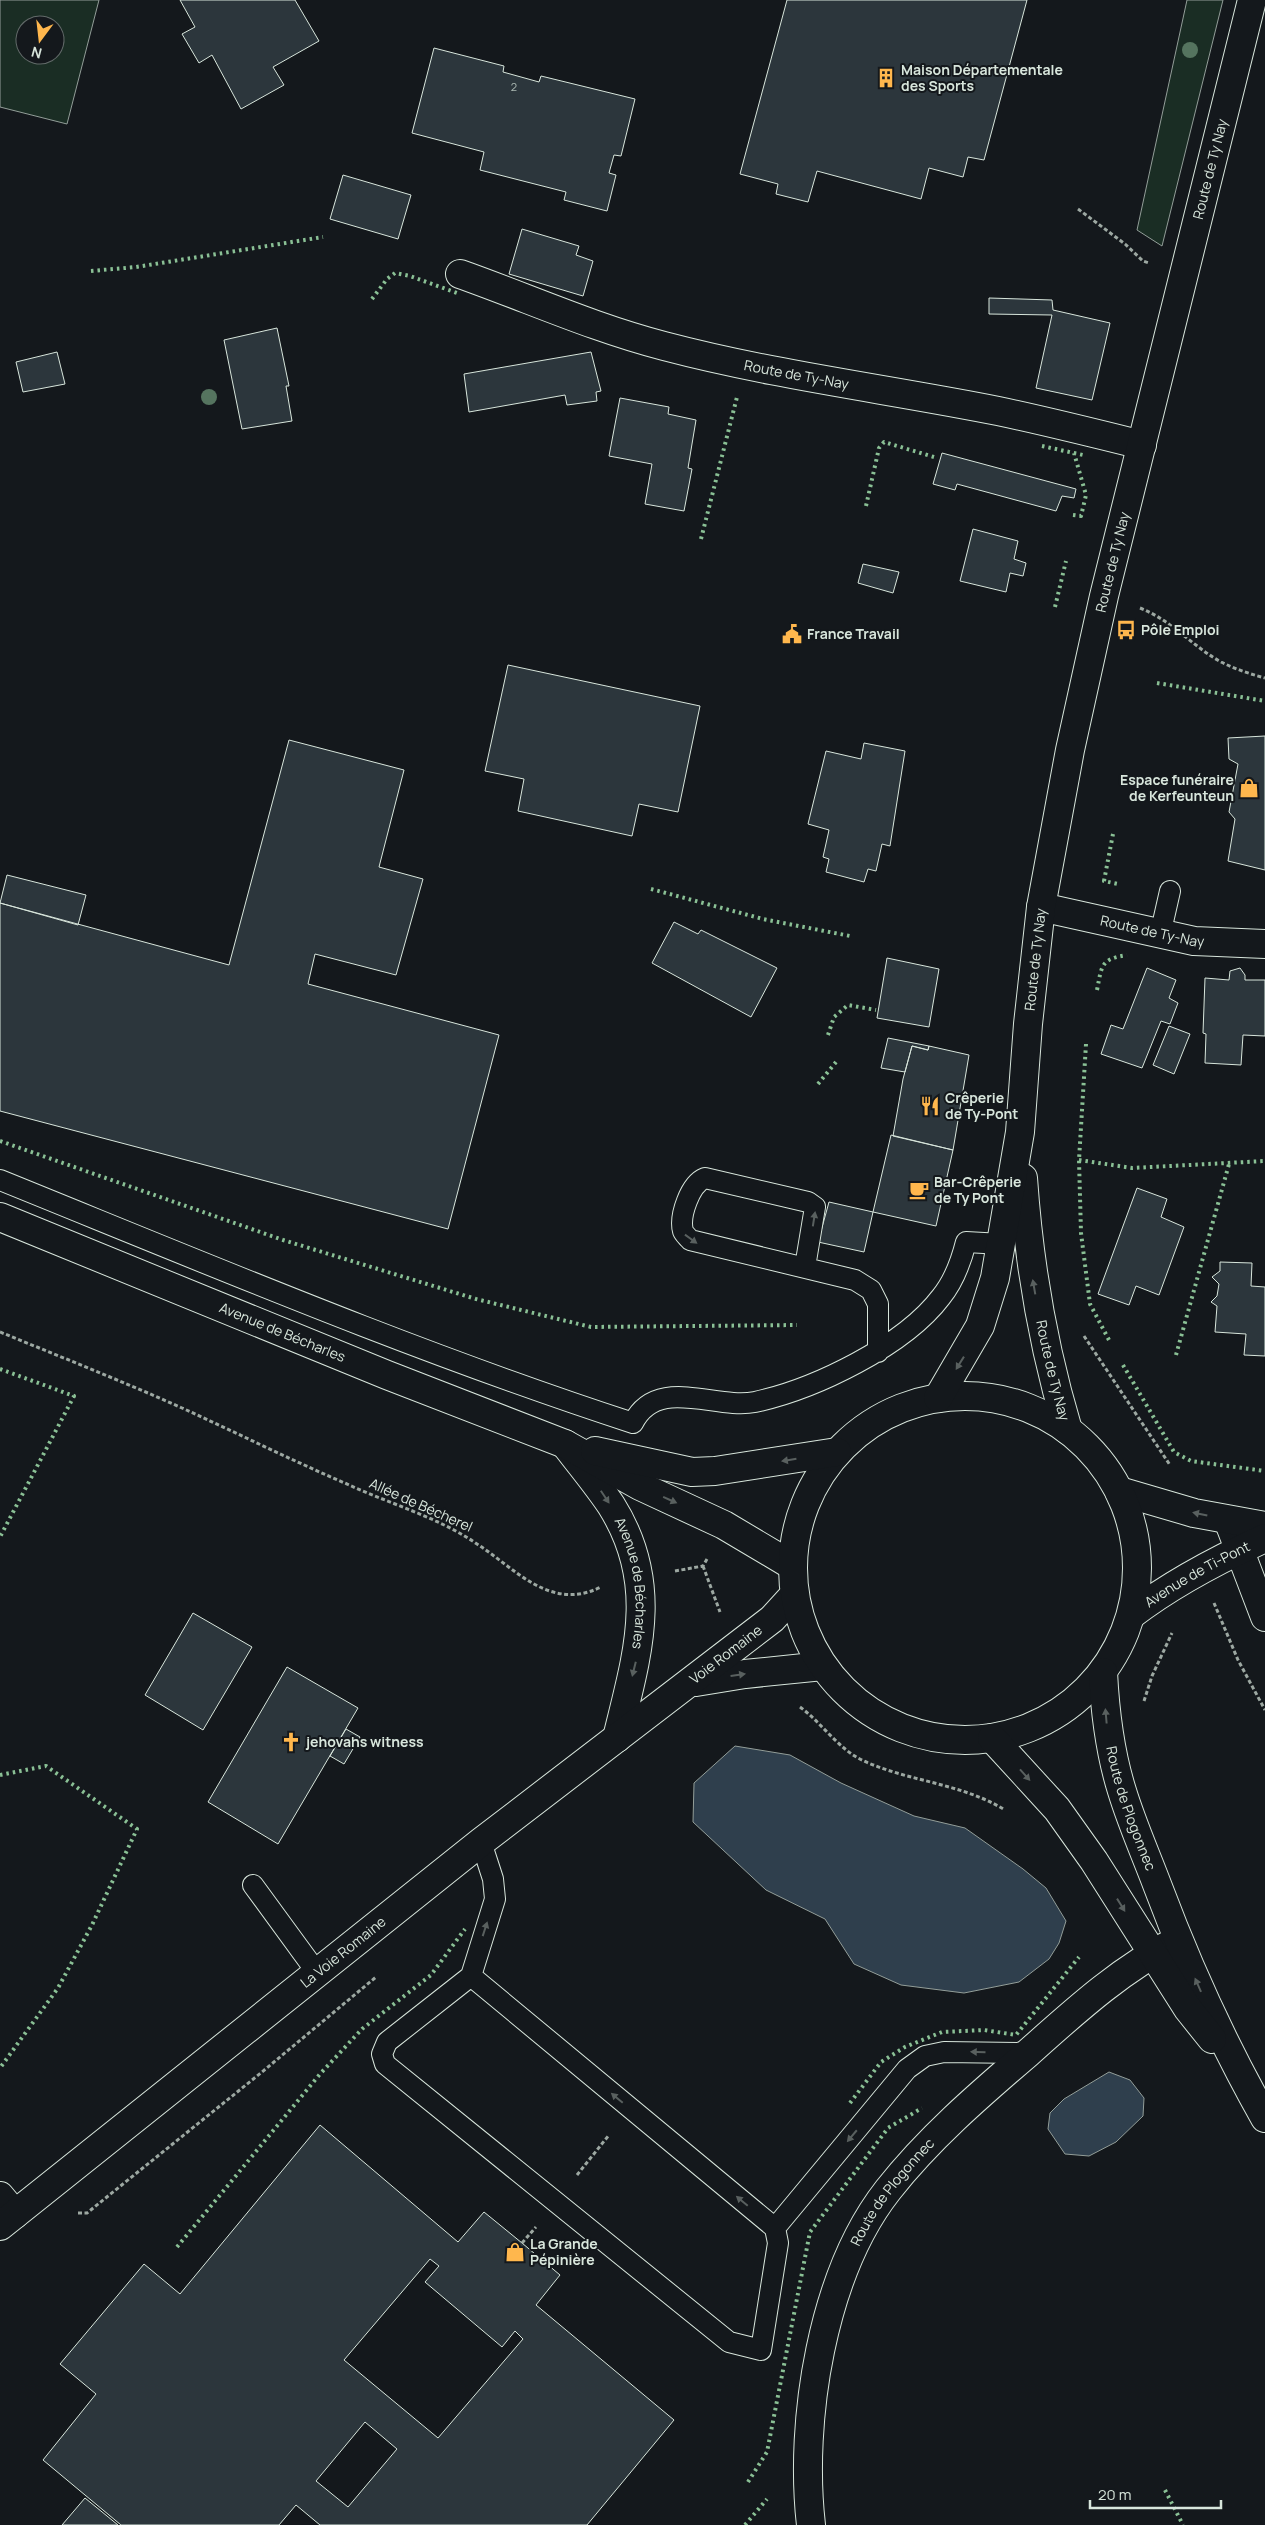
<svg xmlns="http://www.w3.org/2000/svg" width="1265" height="2525" viewBox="0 0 1265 2525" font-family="Manrope,sans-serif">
  <rect width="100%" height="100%" fill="#14181c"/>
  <path fill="#1a2d24" stroke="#939e99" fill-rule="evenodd" d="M0,0h99l-32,124 -67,-17zM25,25h30v30h-30z
    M1187,0h36l-61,246 -25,-16z"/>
  <path fill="#2f3f4d" stroke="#939e99" d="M735,1746l55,9 51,28 73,33 51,12 58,41 23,19 20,33 -7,22 -10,16 -30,23 -55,11 -63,-8 -47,-21 -29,-45 -59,-29 -73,-68 1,-39z
    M1109,2072l21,8 14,18 -1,18 -27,26 -27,14 -24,-2 -17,-25 2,-16 14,-14z"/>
  <path fill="#2c363c" stroke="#d8e6dc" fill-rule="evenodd" d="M180,0h115l24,41 -46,26 11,18 -43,24 -29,-54 -13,8 -17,-29 13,-7z
    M787,0h240l-43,160 -16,-3 -5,20 -34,-9 -8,31 -104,-28 -9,31 -32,-8 2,-10 -38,-10z
    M434,48l70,18 -1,6 36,10 2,-6 94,23 -14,57 -7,-1 -5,18 7,2 -9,36 -43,-11 2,-8 -86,-22 4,-18 -72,-19z
    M343,175l68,20 -13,44 -68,-20z
    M522,229l57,17 -3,9 17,6 -10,35 -74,-22z
    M989,298l63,2 1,10 57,13 -18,77 -56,-12 16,-73 -63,-1z
    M277,328l12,58h-3l6,35 -50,8 -18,-89z
    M57,352l8,32 -42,8 -7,-30z
    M591,352l10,39 -5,1 1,9 -30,4 -2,-10 -96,17 -5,-38z
    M620,398l49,9 -1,7 28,6 -8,48 4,1 -8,42 -39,-7 7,-40 -43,-8z
    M942,453l134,36 -2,9 -12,-2 -6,15 -99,-27 -2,6 -22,-6z
    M973,529l45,12 -4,18 12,4 -3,13 -13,-3 -4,19 -46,-11z
    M863,564l36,8 -6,21 -35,-10z
    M508,665l192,41 -22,106 -39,-8 -7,32 -114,-25 6,-32 -39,-8z
    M1265,736v134l-37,-9 7,-42 -6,-7 9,-48 -9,-5 -1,-21z
    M289,740l115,30 -25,97 44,12 -27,96 -81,-21 -7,30 191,51 -51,194 -448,-118v-208l229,62z
    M864,743l41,8 -15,95 -8,-2 -6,27 -8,-2 -4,13 -38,-10 3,-13 -6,-2 6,-27 -21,-6 18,-73 35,8z
    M7,875l79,20 -8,30 -78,-22z
    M674,922l24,12 3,-4 76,38 -26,49 -99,-54z
    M887,958l52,11 -10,58 -52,-9z
    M1147,968l29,12 -7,18 9,5 -8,21 -9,-3 -19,47 -41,-14 10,-29 12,4z
    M1240,968l5,7v5h20v56l-22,-1 -2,30 -36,-2 1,-29 -3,-1 2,-55 24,2 1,-9z
    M1169,1026l21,8 -16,40 -21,-9z
    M888,1038l41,8 -1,4 -16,-4 -7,26 -24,-4z
    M912,1046l16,4 1,-4 40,9 -16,95 -60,-14 10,-57z
    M891,1135l62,15 -17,76 -63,-14z
    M1137,1188l30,11 -6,18 23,10 -25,68 -23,-9 -7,19 -31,-11z
    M829,1202l44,10 -9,40 -46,-10z
    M1220,1262l32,1 -1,23 14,1v69l-21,-1 2,-21 -31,-2 2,-26 -6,-4 6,-6 2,-12 -7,-7 8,-6z
    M193,1613l59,34 -49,83 -58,-35z
    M287,1667l71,41 -80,136 -70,-42z
    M346,1729l14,8 -16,27 -14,-8z
    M320,2125l138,117 26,-30 38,31 38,32 -24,30 138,115 -87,105h-267l-24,-20 -17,20h-158l-78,-65 53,-66 -36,-30 84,-100 36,30zM430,2259l9,7 -14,16 77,65 13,-16 8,8 -85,99 -94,-78zM365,2422l32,27 -49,58 -32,-26z
    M85,2498l33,27h-56z"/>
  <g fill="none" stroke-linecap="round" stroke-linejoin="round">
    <defs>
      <path id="service" d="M1160,935l10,-44
        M0,1180c210,85 418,173 633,243 24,-48 82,-13 122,-21 60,-13 149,-56 186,-105 13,-16 20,-35 25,-55l36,2
        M805,1267l10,-60 -7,-5 -103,-24c-15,6 -26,38 -22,53 1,3 5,6 7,9l165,40 16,10 7,14v48
        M253,1885l65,89
        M471,1976l24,-77 -2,-20 -12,-37
        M775,2228l3,15 -17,107 -32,-8 -344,-278 -3,-10 5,-12 84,-66 304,252 132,-159 18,-13 19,-4 83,1"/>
      <g id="minor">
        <path id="s1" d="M460,274c68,24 134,54 204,72 110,29 223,43 334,65 48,10 96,22 144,34"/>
        <path id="s2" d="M1041,907l153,34 71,3"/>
        <path id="s3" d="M565,1444c15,20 32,40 46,61 50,79 26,150 6,233"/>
        <path d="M1228,1520l37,97"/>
        <path d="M0,2196l15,18"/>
        <path id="s4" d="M811,2525c-12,-104 11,-251 77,-335 40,-51 91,-95 140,-137 47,-42 94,-85 150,-113"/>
      </g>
      <g id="tertiary">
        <path d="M1119,1491l75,22 71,13"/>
        <path id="s5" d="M1131,1615c40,-31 88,-56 134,-77"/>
        <path d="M696,1682l49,-8 78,-8"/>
        <path id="s6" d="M0,2226l481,-384 291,-223 22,-24"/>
      </g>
      <g id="secondary">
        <path id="s7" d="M1023,1178c6,87 20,169 45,252"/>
        <path id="s8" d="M0,1217l387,158 178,69 75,42 84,39 69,41"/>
        <circle cx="965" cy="1568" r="172"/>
        <path id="s9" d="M938,1398l42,-72 15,-48 25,-146 8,-108 13,-117 29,-157 34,-154 148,-596"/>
        <path d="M595,1451l97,21 23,-1 122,-19"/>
        <path id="s10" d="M1103,1672c2,40 7,81 19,119 10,33 24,64 36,96 30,80 65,157 107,231"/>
        <path d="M992,1738l65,71 37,52 94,148 24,30"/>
      </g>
    </defs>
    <use href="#service" stroke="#d8e6dc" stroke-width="22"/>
    <use href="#minor" stroke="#d8e6dc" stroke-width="30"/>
    <use href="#tertiary" stroke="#d8e6dc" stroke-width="30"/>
    <use href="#secondary" stroke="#d8e6dc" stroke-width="30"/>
    <path stroke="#9da8a2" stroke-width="3" stroke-dasharray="4 2.5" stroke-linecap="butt" d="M1078,209l47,35 18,17 6,2
      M1140,608c31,12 52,38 81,54 14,7 29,12 44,16
      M0,1332c61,25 122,49 182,76 55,25 109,52 165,76 43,20 91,33 130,60 39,25 73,68 124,43
      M1084,1336l86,129
      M703,1566l17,46
      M675,1571l28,-5 4,-7
      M1214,1603l24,57 27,50
      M1144,1701l8,-25 20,-43
      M800,1707c22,16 39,43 64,54 46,21 97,22 141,49
      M577,2175l32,-40
      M78,2213h9l175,-141 114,-95
      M522,2243l14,-16"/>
    <use href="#service" stroke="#14181c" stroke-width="20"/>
    <use href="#minor" stroke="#14181c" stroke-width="28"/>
    <use href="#tertiary" stroke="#14181c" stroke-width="28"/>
    <use href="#secondary" stroke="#14181c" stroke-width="28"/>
    <path stroke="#8ac095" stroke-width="4" stroke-dasharray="2.5 4" stroke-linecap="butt" d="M91,271l45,-4 187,-30
      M372,299l15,-20 8,-6 15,3 47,17
      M1042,446l41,9
      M866,506l13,-58 5,-6 50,15
      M1073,515l8,1 5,-21 -12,-42
      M701,539l36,-142
      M1055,607l11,-46
      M1157,683l108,18
      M1113,834l-9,47 14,3
      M651,889l112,30 87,17
      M1097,990c5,-24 3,-31 30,-35
      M828,1035l6,-18 14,-12 28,5
      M1086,1044l-7,116 2,73 9,71 20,38
      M818,1084l18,-22
      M0,1141l283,99 193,59 115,28 206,-2
      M1079,1160l53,8 133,-7
      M1176,1355l53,-191
      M1123,1365l51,87 17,9 74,10
      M0,1369l74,27 -74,141
      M0,1775l46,-9 91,63 -45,96 -34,63 -58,80
      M850,2103l31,-41 24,-15 37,-15 42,-2 32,5 63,-78
      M177,2247l143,-173 42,-45 69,-54 34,-46
      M748,2482l19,-30 43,-220 78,-104 34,-20
      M1165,2490l18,35
      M745,2525l22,-26"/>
  </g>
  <g fill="#55745f">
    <circle cx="1190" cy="50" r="8"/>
    <circle cx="209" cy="397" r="8"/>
  </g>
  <defs><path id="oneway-solid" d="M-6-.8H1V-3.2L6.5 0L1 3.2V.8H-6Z" transform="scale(1.25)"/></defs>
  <g fill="#59605f">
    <use href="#oneway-solid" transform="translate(814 1219) rotate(-81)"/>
    <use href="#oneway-solid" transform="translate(691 1239) rotate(36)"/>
    <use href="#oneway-solid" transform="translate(1034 1287) rotate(-100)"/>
    <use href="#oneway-solid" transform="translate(960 1363) rotate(122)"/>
    <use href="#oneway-solid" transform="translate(789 1460) rotate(171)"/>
    <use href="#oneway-solid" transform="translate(605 1497) rotate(56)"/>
    <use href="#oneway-solid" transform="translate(670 1500) rotate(24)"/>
    <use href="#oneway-solid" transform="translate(1200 1514) rotate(-168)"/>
    <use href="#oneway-solid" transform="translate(634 1669) rotate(104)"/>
    <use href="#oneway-solid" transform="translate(738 1675) rotate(-8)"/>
    <use href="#oneway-solid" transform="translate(1106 1716) rotate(-95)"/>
    <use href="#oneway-solid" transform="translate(1025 1775) rotate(48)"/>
    <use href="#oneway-solid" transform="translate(1121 1905) rotate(58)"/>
    <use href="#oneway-solid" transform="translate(485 1929) rotate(-72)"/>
    <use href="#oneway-solid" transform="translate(1198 1985) rotate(-114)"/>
    <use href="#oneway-solid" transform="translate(978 2052) rotate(-179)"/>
    <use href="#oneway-solid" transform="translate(617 2098) rotate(-140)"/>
    <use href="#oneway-solid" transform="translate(852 2136) rotate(130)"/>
    <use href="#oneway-solid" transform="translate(742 2201) rotate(-140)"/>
  </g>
  <defs>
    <symbol id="building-bare" viewBox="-9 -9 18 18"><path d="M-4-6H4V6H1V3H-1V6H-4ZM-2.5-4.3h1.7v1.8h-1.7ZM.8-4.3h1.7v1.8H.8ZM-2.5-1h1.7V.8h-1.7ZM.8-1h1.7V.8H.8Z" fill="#ffb74d" stroke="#14181c" stroke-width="2.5" paint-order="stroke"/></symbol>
    <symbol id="bus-bare" viewBox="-9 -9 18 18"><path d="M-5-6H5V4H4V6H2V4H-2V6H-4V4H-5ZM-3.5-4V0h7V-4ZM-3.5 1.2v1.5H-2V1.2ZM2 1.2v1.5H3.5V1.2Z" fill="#ffb74d" stroke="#14181c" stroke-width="2.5" paint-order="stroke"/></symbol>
    <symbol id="civic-bare" viewBox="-9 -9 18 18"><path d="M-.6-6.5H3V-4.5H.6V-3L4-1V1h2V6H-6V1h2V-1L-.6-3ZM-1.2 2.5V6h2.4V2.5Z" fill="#ffb74d" stroke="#14181c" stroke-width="2.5" paint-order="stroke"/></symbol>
    <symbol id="shop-bare" viewBox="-9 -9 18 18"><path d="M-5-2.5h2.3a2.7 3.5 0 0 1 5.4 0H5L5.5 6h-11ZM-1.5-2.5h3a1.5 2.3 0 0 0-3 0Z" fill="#ffb74d" stroke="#14181c" stroke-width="2.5" paint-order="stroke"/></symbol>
    <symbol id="restaurant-bare" viewBox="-9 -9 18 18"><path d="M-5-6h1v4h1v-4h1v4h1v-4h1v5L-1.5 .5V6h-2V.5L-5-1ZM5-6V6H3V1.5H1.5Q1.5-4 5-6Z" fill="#ffb74d" stroke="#14181c" stroke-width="2.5" paint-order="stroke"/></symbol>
    <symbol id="cafe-bare" viewBox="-9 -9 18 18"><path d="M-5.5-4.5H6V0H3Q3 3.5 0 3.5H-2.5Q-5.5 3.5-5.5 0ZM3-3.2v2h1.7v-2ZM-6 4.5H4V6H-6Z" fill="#ffb74d" stroke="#14181c" stroke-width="2.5" paint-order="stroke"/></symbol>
    <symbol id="church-bare" viewBox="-9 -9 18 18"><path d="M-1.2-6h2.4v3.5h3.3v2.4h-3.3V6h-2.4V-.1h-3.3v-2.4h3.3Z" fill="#ffb74d" stroke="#14181c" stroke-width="2.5" paint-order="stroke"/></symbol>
  </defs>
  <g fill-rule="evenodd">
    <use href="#building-bare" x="872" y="64" width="28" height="28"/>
    <use href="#bus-bare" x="1112" y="616" width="28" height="28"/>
    <use href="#civic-bare" x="778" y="620" width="28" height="28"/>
    <use href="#shop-bare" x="1235" y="774" width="28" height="28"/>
    <use href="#restaurant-bare" x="916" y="1092" width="28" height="28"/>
    <use href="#cafe-bare" x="905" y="1176" width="28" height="28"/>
    <use href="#church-bare" x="277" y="1728" width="28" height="28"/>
    <use href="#shop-bare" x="501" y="2238" width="28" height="28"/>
  </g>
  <g text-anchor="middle" stroke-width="4" stroke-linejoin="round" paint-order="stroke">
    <g font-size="11" fill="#adbab4">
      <text x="514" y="91">2</text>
    </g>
    <g font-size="14" font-weight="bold" fill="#d8e6dc" stroke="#14181c" text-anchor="start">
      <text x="901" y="75">Maison Départementale<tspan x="901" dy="16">des Sports</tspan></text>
      <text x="1141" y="635">Pôle Emploi</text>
      <text x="807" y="639">France Travail</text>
      <text x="1234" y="785" text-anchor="end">Espace funéraire<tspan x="1234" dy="16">de Kerfeunteun</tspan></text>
      <text x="945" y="1103">Crêperie<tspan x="945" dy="16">de Ty-Pont</tspan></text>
      <text x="934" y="1187">Bar-Crêperie<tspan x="934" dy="16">de Ty Pont</tspan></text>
      <text x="306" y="1747">jehovahs witness</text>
      <text x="530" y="2249">La Grande<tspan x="530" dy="16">Pépinière</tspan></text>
    </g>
    <g font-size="14" fill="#d8e6dc" stroke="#14181c">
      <text dy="5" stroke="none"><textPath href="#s9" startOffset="1265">Route de Ty Nay</textPath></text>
      <text dy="5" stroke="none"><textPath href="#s1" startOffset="352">Route de Ty-Nay</textPath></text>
      <text dy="5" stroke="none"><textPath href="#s9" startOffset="860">Route de Ty Nay</textPath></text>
      <text dy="5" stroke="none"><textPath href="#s2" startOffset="114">Route de Ty-Nay</textPath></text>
      <text dy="5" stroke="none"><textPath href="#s9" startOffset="455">Route de Ty Nay</textPath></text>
      <text dy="5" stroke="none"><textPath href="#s8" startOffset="305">Avenue de Bécharles</textPath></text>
      <text dy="5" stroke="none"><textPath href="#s7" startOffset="195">Route de Ty Nay</textPath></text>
      <text transform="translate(421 1505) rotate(24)" y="5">Allée de Bécherel</text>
      <text dy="5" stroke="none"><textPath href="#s5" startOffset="78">Avenue de Ti-Pont</textPath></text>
      <text dy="5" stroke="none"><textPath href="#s3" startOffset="159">Avenue de Bécharles</textPath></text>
      <text dy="5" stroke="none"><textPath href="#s6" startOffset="924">Voie Romaine</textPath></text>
      <text dy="5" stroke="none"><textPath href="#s10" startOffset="140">Route de Plogonnec</textPath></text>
      <text dy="5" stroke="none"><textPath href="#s6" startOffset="439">La Voie Romaine</textPath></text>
      <text dy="5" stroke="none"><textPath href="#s4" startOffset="352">Route de Plogonnec</textPath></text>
    </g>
  </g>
  <g transform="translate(40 40) rotate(195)"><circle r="24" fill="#14181c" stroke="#626a69"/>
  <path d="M0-4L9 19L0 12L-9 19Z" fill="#ffb74d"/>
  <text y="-8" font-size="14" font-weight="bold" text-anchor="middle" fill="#d8e6dc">N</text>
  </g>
  <path d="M1090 2500v8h131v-8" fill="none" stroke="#d8e6dc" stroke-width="2.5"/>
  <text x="1098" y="2500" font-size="15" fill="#d8e6dc" stroke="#14181c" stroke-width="4" paint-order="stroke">20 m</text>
</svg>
